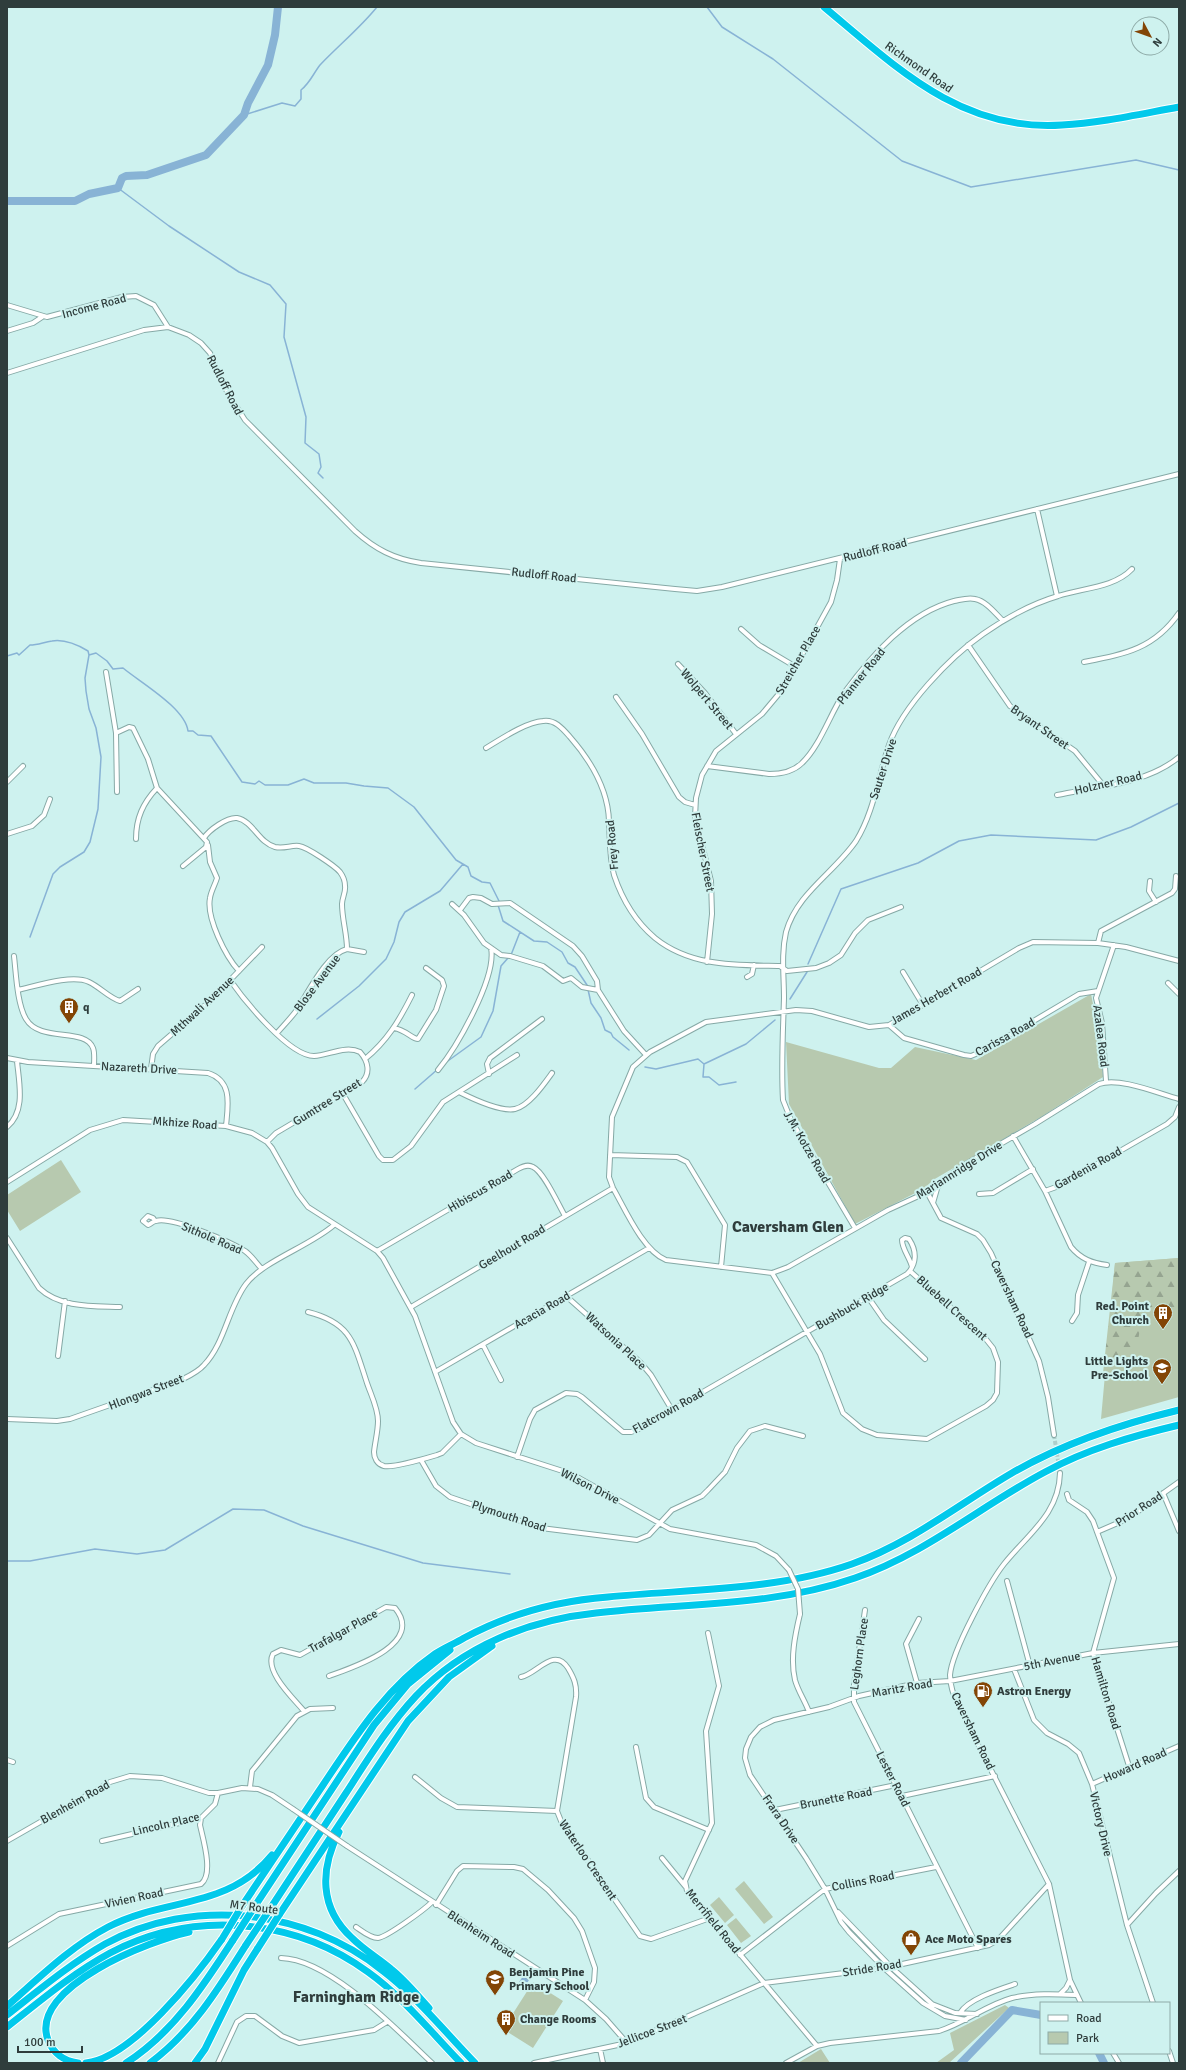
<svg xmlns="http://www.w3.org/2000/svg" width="1186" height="2070" viewBox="0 0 1186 2070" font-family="Signika,sans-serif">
  <defs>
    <pattern id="forest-firs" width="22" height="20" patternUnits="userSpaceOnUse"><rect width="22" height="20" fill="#b7c9af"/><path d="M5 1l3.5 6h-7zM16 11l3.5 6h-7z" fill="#95a490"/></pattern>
    <pattern id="water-ripples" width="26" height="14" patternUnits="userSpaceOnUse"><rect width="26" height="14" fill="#88b3d5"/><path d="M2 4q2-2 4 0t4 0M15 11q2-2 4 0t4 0" fill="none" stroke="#7093ae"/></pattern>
  </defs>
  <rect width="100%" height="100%" fill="#cef2ef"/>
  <path fill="#b7c9af" d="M1091,994l7,35 5,48 -62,40 -108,63 -8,8 -70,36 -66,-120 -3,-62 93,26h12l24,-21 61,13z
    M61,1160l20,32 -61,39 -13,-21v-15z
    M1179,1258v139l-78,22 14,-156z
    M744,1881l29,36 -9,7 -29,-35z
    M719,1897l15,18 -9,8 -15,-18z
    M736,1918l15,18 -10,7 -14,-18z
    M533,1982l30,19 -30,47 -30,-19z
    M1005,2005l4,3 -60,55h-13l18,-13 -4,-17z
    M821,2049l9,14h-32z"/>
  <path fill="url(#forest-firs)" d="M1179,1258v54l-29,-2c-15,10 -7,24 -14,33 -9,11 -23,21 -33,30l12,-110z"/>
  <path fill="url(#water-ripples)" d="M523,1976l6,4 -7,11 -6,-4z"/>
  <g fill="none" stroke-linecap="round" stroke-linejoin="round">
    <path stroke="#88b3d5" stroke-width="1.5" d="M707,7l15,20 51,32 129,102 69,26 165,-27 43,10
      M244,115l38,-12 13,3 6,-7v-9c9,-7 12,-16 19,-25 19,-20 40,-37 57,-58
      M118,188l51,38 70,46 31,13 16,19 -2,33 22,80 -1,26 14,11 2,13 -3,6 5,5
      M7,656l10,-3 2,2 11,-10c8,0 14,-3 22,-4 12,-2 26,4 36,10l1,4 7,-2 11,8 6,8 10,-1c18,15 62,40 65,63h5l5,4 13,1 31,46 13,2 4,-3 6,4h23l16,-6 10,4h32l18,3 24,2 26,19 42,53 12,7 3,9 11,6 8,1 9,18
      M498,905l5,16 31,20 13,1 15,10 6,11 7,4 12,18 4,18 10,15 4,12 6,3 2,4 16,13
      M30,937l23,-63 7,-7 24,-15 6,-10 8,-33 3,-52 -5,-29 -7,-19 -3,-18 -1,-13 4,-23
      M511,955l9,-23
      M808,964l33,-75 77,-26 41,-22 32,-6 105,5 35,-13 48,-24
      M790,999l17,-27
      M317,1019l42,-33 27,-27 8,-17 5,-20 6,-10 35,-21 23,-27
      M445,1063l36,-26 12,-26 8,-45 7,-8
      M704,1064l42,-20 29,-24
      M645,1067l11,2 42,-10 6,5 -1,13h6l10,8 17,-3
      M415,1089l23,-20
      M7,1561h23l65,-12 42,5 28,-4 68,-41 31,1 39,16 120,37 87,11"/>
    <path stroke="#88b3d5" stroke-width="8" d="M7,201h68l14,-7 29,-6 4,-10 4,-2 21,-1 59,-20 38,-40 4,-12 20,-38 7,-30 3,-28
      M1099,2053l5,10
      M961,2063l51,-53 29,5"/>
    <path stroke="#aececb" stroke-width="4" stroke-dasharray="4 2" stroke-linecap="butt" d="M1054,1435l6,38"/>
    <defs>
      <path id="street" d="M7,305l40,12 75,-20 14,-1 18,9 14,22
        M7,331l26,-8 9,-6
        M7,373l137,-43 24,-3 21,8 12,8 9,10 16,37 19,30 110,111c20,18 39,28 66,32l254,26 22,2 25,-4 457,-113
        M1037,509l20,87
        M741,629l18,16 37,22
        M968,645l42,61 65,45 28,34
        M1084,662c41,-8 70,-13 95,-49
        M678,664l27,29 31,41
        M106,672l10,61 1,59
        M616,697l26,37 37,63 6,5 10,3
        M116,733l13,-6 4,1 15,31 9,29 50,54 -1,5 -23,19
        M486,748c15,-9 40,-26 57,-27 12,-2 20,8 27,16 21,24 38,52 39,84 1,18 0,36 5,54 8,24 22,47 41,63 36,29 81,27 125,28l7,5 29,-3 13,-5 12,-8 14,-22 13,-13 33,-13
        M707,766l62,8c12,0 24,-2 33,-11 18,-17 28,-49 42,-70 27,-37 64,-80 110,-92 6,-1 14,-4 21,-2 11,2 20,14 28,22
        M7,782l16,-16
        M1057,795c39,-8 90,-11 122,-38
        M7,834l25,-8 12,-11 6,-16
        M204,838c5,-8 23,-21 33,-20 16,3 22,25 38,29 9,2 16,-2 24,-1 8,1 36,20 41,26 3,4 5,10 5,14 1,6 -3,12 -3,18 0,15 5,30 5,45
        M136,839c0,-21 7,-36 21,-51
        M208,845l2,17 7,16c-2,7 -6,13 -7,20 -4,20 16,59 29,73
        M1150,881l-1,10 7,11
        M452,904l12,11 20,28 17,12 9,1 33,10 20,15 8,-3 11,9 16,3 26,41 22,24
        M460,910l9,-12 4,-1 8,1 11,6 18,-1 63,43 9,10 15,25 1,9
        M1098,943l3,-12 71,-38 3,-4 1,-13
        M14,956c2,17 3,48 12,63 14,24 59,8 67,29 2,5 1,12 1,18
        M1179,961l-53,-14 -28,-4 -65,-1 -14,6 -130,77 -20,2 -57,-16 -16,-1 -90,12 -56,30 -17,15 -21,50 -3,60 4,11c12,21 30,63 53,72l106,13 16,-6 100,-57 35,-16 41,-29 71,-41 64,-40c21,-7 58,9 80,15
        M707,962l5,-48 -1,-33 -16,-64 1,-19 6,-23 14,-24 46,-37 21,-25 48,-87 6,-22 3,-21
        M903,972l20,33
        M747,977l5,-3 2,-9
        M230,980c14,20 59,76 84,76 15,-1 32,-11 46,-4 8,9 11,21 2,30l-86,51 -9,9
        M1168,983l11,11
        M18,990c18,-4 54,-16 71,-8 11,5 20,16 31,19l18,-12
        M889,1025l15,13 60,17 7,1 12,-5 96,-57 19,-3
        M394,1028c12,2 18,11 24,11l18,-29 8,-24 -2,-6 -16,-12
        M277,1033c6,-7 13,-14 19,-22 11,-16 30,-57 51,-62l17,3
        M7,1058l21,4 180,11c25,8 20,32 18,53
        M365,1059c22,-18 34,-38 47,-64
        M151,1069l2,-15 5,-8 52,-45 52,-54
        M438,1070c19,-23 59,-93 53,-122
        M489,1074l-2,-10 3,-6 52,-39
        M1106,1081l-4,-58 -6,-25 18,-53
        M459,1092c12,6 42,20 56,17 14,-3 29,-25 37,-36
        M343,1094l36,62 4,4h10l18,-14 32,-44 74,-47
        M7,1127c19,-16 12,-44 10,-66
        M1013,1136l32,55 14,-5 108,-62 8,-7 4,-10
        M610,1155l67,2 10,5 38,63 -4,42
        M7,1182l83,-52 33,-10 103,6 26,7 15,9 5,6 26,46 10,13 69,44 6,7 32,58 38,106 8,12 15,9 96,31 98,55 86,16 20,11 13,14
        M1045,1191l26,56c10,12 21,16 36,18
        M927,1192l14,26 36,16 6,6 8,13 48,108 9,36 6,38
        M979,1194l14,-1 40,-24
        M933,1203l6,-21
        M155,1221l-2,-3 -5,-2 -5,5 5,4c3,-1 5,-4 8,-4 15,-5 75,21 89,30 7,5 11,12 17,18
        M855,1228l-64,-108 -8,-20c-2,-34 0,-68 1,-102 0,-22 -3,-44 2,-66 11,-39 48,-59 70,-91 18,-29 22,-64 33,-96 13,-38 61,-88 94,-111 23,-16 48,-30 75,-38 24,-8 56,-8 74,-27
        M7,1238l32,50c21,20 54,18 81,19
        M377,1251l141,-82c5,-3 10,-5 15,-2 11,5 25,37 32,49
        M772,1273l48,81 23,59 19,16 15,6 50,4 59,-33 7,-6 4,-7 1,-31 -5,-14 -8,-10 -75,-67
        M566,1296l74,66 11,13 21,35
        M868,1297l16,23 41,39
        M411,1307l202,-119
        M308,1312c44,11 46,32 59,71 4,12 11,25 11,38 0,10 -3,21 -4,31 0,6 3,12 10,14 8,2 43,-8 53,-11l5,-2 19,-19
        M1072,1321l5,-8 1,-18 11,-33
        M483,1345l18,35
        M58,1356l7,-55
        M435,1372l214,-124
        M7,1419l50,2 13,-2 111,-39c8,-4 17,-8 23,-15 21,-22 24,-57 42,-81 17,-23 64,-38 88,-59
        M517,1457l13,-38 5,-9 31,-17 11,1 5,3 41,35h8l6,-2 270,-156c10,-10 10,-23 2,-35l-4,-1 -3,2c0,9 8,18 10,27
        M421,1460l15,26 14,11 91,31 96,12 12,-5 23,-25 30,-14 6,-6 17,-18 12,-24 13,-17 15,-5 38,10
        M1060,1473c-1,41 -32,61 -56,91 -15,19 -52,87 -54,111 0,12 4,22 9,32l90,177 21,96 11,23
        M1163,1493l16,38
        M1067,1494l2,6 18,12 6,9 21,57 -21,75 36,113
        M1097,1532l30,-13 52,-37
        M1007,1581l23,85
        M865,1610l-11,75v17l124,246
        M800,1614c-5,21 -10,45 -5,66 3,11 10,21 14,32
        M708,1633l11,53 -13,45 6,92 -27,58 2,10 10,12 120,143
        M1014,1669l20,51 13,13 21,11 11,9 13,31 35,141 26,78
        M521,1677c16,-3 33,-31 47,-9 6,10 9,17 8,29l-19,114 4,10 79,115 11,3 59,-21
        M917,1683l-11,-39 13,-25
        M304,1711c-11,-13 -40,-40 -31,-57l8,-4 19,5 86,-48 9,1c30,36 -41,59 -66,68
        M636,1747l10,51 8,9 55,23
        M7,1760l6,2
        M415,1777l26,21 16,9 100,4
        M1092,1784l87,-38
        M250,1787l2,-16 45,-55 13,-7 23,-1
        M902,1796l93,-20
        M775,1810l121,-25
        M7,1841l103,-59 20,-6 32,2 47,15h9l24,-5 16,1 14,6 21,14
        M102,1841l99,-23 14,-14 3,-11
        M347,1846l238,154 21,19 21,24
        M662,1858l23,28
        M436,1905l21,-34 6,-5 51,1 9,2 25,21 26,28 8,13 13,37 -1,14 -9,18
        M838,1912l53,55 41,37 23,9 22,1
        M1127,1925l29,-32 23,-22
        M356,1927c6,4 14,11 22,11 9,-1 46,-28 54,-36
        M7,1946l52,-32 142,-30c13,-10 2,-45 -1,-59l1,-7
        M740,1955l85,-66 111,-22
        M281,1958c49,1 116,72 151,105
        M1060,1994l6,-6 4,-8
        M960,2013c8,-14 40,-24 55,-29
        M966,2020l-21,-4 -22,-13 -39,-35 -35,-36 -8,-10 -16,-33 -19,-31 -56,-83 -5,-17 1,-9 5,-12 9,-10 14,-7 55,-13 30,-11 58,-13 33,-2 143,-28 86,-9
        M600,2049l3,14
        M1169,2051l4,12
        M1113,2053l6,10
        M218,2063l19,-41 9,-6h9l27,20 17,7 75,-13 13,-8
        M534,2063l93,-20 137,-60 120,-15 105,-23 9,-5 51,-56
        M786,2063l31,-17 13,-3 109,-12c26,-8 47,-26 73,-33 20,-5 44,-4 64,-3"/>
      <path id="highway" d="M824,7c72,60 137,125 238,118 39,-2 78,-11 117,-18
        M339,1832c-19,37 -20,76 13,106 12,12 26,20 39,31 14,11 26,26 38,39
        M242,1906c27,-40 54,-80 81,-121 32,-48 63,-97 112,-131 9,-6 19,-10 29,-16 46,-25 92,-37 144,-41 81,-8 167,-6 244,-33 59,-21 107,-60 160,-91 52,-30 109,-49 167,-63
        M253,1909l121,-184 34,-41 42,-34
        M268,1912c26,-40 52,-79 78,-119 22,-34 43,-68 70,-97 47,-50 113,-76 180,-83 86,-10 176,-6 259,-35 70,-24 126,-72 190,-106 42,-23 88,-36 134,-47
        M279,1915l129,-194 41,-44 43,-31
        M7,2006c32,-28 63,-59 101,-79 58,-30 119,-17 164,-72
        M7,2015c32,-25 63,-51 98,-71 88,-48 201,-35 278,27 34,26 62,61 92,92
        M7,2027c33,-26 66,-54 103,-74 82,-43 183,-36 258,19 35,25 63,60 93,91
        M78,2063c-14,-2 -25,-10 -30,-23 -20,-53 104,-100 141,-108
        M86,2063c46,-5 111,-88 136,-124
        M126,2063c47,-30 78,-78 107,-123
        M150,2063c42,-31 69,-75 96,-118
        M195,2063l10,-14 39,-79 14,-22"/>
    </defs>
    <use href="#street" stroke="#86a9a6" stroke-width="6"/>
    <use href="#highway" stroke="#fff" stroke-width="9"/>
    <use href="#street" stroke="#fff" stroke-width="4"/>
    <use href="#highway" stroke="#01c9eb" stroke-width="7"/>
    <defs>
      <path id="street-bridge" d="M789,1570l9,19 2,25
        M293,1809l54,37"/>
      <path id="highway-bridge" d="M222,1939l20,-33
        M233,1940l20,-31
        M246,1945l22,-33
        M258,1948l21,-33"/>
    </defs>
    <use href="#street-bridge" stroke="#86a9a6" stroke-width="6" stroke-linecap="butt"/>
    <use href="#highway-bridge" stroke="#fff" stroke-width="9" stroke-linecap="butt"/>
    <use href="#street-bridge" stroke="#fff" stroke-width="4"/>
    <use href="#highway-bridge" stroke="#01c9eb" stroke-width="7"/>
  </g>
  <defs>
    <symbol id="building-pin" viewBox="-11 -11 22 30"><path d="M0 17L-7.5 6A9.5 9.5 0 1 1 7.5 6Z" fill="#834506" stroke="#cef2ef"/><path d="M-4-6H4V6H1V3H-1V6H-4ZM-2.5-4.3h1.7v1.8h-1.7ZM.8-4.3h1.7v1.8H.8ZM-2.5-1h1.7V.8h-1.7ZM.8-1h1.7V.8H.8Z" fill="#fff"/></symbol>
    <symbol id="school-pin" viewBox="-11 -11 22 30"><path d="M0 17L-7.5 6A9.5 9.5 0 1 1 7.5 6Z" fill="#834506" stroke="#cef2ef"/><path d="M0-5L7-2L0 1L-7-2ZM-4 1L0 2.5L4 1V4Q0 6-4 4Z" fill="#fff"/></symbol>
    <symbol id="fuel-pin" viewBox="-11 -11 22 30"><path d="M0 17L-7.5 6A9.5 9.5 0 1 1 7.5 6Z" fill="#834506" stroke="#cef2ef"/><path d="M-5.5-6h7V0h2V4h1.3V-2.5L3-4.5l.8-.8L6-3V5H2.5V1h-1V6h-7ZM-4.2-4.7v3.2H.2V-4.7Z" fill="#fff"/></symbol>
    <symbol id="shop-pin" viewBox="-11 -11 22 30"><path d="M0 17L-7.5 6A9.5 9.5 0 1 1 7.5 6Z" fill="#834506" stroke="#cef2ef"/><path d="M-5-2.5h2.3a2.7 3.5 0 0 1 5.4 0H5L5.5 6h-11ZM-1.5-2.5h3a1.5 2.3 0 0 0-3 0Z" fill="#fff"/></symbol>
  </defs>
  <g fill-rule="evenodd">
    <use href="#building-pin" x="58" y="996" width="22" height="30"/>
    <use href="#building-pin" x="1152" y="1302" width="22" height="30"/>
    <use href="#school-pin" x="1151" y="1357" width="22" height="30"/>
    <use href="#fuel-pin" x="972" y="1680" width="22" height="30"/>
    <use href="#shop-pin" x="900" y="1928" width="22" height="30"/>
    <use href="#school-pin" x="484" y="1968" width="22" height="30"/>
    <use href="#building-pin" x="495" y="2008" width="22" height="30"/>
  </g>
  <g text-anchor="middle" stroke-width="4" stroke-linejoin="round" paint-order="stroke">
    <g font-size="12" fill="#2f3d3c" stroke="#cef2ef">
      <text transform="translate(919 67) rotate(35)" y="4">Richmond Road</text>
      <text transform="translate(94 306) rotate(-15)" y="4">Income Road</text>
      <text transform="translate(225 385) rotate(63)" y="4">Rudloff Road</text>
      <text transform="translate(875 550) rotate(-14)" y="4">Rudloff Road</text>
      <text transform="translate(544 575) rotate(6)" y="4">Rudloff Road</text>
      <text transform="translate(798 660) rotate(-60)" y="4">Streicher Place</text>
      <text transform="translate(861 676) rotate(-51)" y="4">Pfanner Road</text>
      <text transform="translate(707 699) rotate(50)" y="4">Wolpert Street</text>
      <text transform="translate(1040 727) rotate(35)" y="4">Bryant Street</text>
      <text transform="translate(883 769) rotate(-72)" y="4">Sauter Drive</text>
      <text transform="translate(1108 783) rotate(-13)" y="4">Holzner Road</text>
      <text transform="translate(612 845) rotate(-95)" y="4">Frey Road</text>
      <text transform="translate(703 852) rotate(79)" y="4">Fleischer Street</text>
      <text transform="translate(317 983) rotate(-53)" y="4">Blose Avenue</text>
      <text transform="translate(936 996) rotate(-30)" y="4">James Herbert Road</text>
      <text transform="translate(202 1006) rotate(-43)" y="4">Mthwali Avenue</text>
      <text transform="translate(1101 1036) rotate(83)" y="4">Azalea Road</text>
      <text transform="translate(1005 1037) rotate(-29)" y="4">Carissa Road</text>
      <text transform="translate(139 1068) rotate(3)" y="4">Nazareth Drive</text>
      <text transform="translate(327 1102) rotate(-32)" y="4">Gumtree Street</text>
      <text transform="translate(185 1123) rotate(4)" y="4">Mkhize Road</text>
      <text transform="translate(807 1147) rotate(60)" y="4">J.M. Kotze Road</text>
      <text transform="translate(1088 1168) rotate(-29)" y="4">Gardenia Road</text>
      <text transform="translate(959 1170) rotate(-32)" y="4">Mariannridge Drive</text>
      <text transform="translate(480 1191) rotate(-30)" y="4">Hibiscus Road</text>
      <text transform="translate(212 1238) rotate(23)" y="4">Sithole Road</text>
      <text transform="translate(512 1247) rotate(-31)" y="4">Geelhout Road</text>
      <text transform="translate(1012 1299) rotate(65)" y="4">Caversham Road</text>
      <text transform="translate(852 1306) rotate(-30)" y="4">Bushbuck Ridge</text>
      <text transform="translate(952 1308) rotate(42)" y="4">Bluebell Crescent</text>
      <text transform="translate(542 1310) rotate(-30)" y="4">Acacia Road</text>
      <text transform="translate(616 1341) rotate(43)" y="4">Watsonia Place</text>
      <text transform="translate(146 1392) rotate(-21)" y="4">Hlongwa Street</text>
      <text transform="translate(668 1411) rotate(-29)" y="4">Flatcrown Road</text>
      <text transform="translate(590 1486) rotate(27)" y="4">Wilson Drive</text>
      <text transform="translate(1139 1509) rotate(-33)" y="4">Prior Road</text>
      <text transform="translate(509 1516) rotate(18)" y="4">Plymouth Road</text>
      <text transform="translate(343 1631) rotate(-29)" y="4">Trafalgar Place</text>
      <text transform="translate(859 1654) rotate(-82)" y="4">Leghorn Place</text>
      <text transform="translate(1052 1661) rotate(-11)" y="4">5th Avenue</text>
      <text transform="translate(902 1688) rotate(-10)" y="4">Maritz Road</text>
      <text transform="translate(1106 1693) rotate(73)" y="4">Hamilton Road</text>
      <text transform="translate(973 1731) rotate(64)" y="4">Caversham Road</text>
      <text transform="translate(1135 1765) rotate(-24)" y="4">Howard Road</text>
      <text transform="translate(893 1779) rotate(63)" y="4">Lester Road</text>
      <text transform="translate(836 1798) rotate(-11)" y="4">Brunette Road</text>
      <text transform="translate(75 1802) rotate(-29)" y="4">Blenheim Road</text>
      <text transform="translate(781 1819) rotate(56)" y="4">Frara Drive</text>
      <text transform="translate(166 1824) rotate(-13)" y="4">Lincoln Place</text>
      <text transform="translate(1101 1824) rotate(77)" y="4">Victory Drive</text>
      <text transform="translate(588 1860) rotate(56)" y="4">Waterloo Crescent</text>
      <text transform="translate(863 1881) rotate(-11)" y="4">Collins Road</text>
      <text transform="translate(134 1898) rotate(-12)" y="4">Vivien Road</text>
      <text transform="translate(254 1907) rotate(7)" y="4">M7 Route</text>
      <text transform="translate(713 1921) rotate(51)" y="4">Merrifield Road</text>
      <text transform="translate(481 1934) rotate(33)" y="4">Blenheim Road</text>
      <text transform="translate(872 1968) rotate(-9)" y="4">Stride Road</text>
      <text transform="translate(652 2031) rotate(-21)" y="4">Jellicoe Street</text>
    </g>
    <g font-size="12" font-weight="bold" fill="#2f3d3c" stroke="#cef2ef" text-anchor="start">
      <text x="83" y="1011">q</text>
      <text x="1149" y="1310" text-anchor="end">Red. Point<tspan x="1149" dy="14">Church</tspan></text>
      <text x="1148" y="1365" text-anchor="end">Little Lights<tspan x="1148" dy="14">Pre-School</tspan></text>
      <text x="997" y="1695">Astron Energy</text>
      <text x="925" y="1943">Ace Moto Spares</text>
      <text x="509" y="1976">Benjamin Pine<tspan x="509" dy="14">Primary School</tspan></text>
      <text x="520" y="2023">Change Rooms</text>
    </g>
    <g font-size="16" font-weight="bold" fill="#2f3d3c" stroke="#cef2ef">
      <text x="788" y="1232">Caversham Glen</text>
      <text x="356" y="2002">Farningham Ridge</text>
    </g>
  </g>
  <rect width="1186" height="2070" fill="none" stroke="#2f3d3c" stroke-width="16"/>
  <rect x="1040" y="2002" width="130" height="52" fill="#cef2ef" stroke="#8eaaa7"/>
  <rect x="1048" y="2015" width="20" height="6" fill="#ffffff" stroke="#8eaaa7"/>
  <text x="1076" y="2022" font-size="12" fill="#2f3d3c">Road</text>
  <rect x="1048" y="2032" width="20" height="12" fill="#b7c9af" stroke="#8eaaa7"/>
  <text x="1076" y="2042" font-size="12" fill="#2f3d3c">Park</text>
  <g transform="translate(1150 36) rotate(131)"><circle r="19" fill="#cef2ef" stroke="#8eaaa7"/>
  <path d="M0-3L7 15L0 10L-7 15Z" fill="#834506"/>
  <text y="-6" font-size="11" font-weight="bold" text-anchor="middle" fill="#2f3d3c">N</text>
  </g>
  <path d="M18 2046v6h64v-6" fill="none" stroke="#2f3d3c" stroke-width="2"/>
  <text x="24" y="2046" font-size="12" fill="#2f3d3c" stroke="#cef2ef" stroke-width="3" paint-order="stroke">100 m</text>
</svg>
